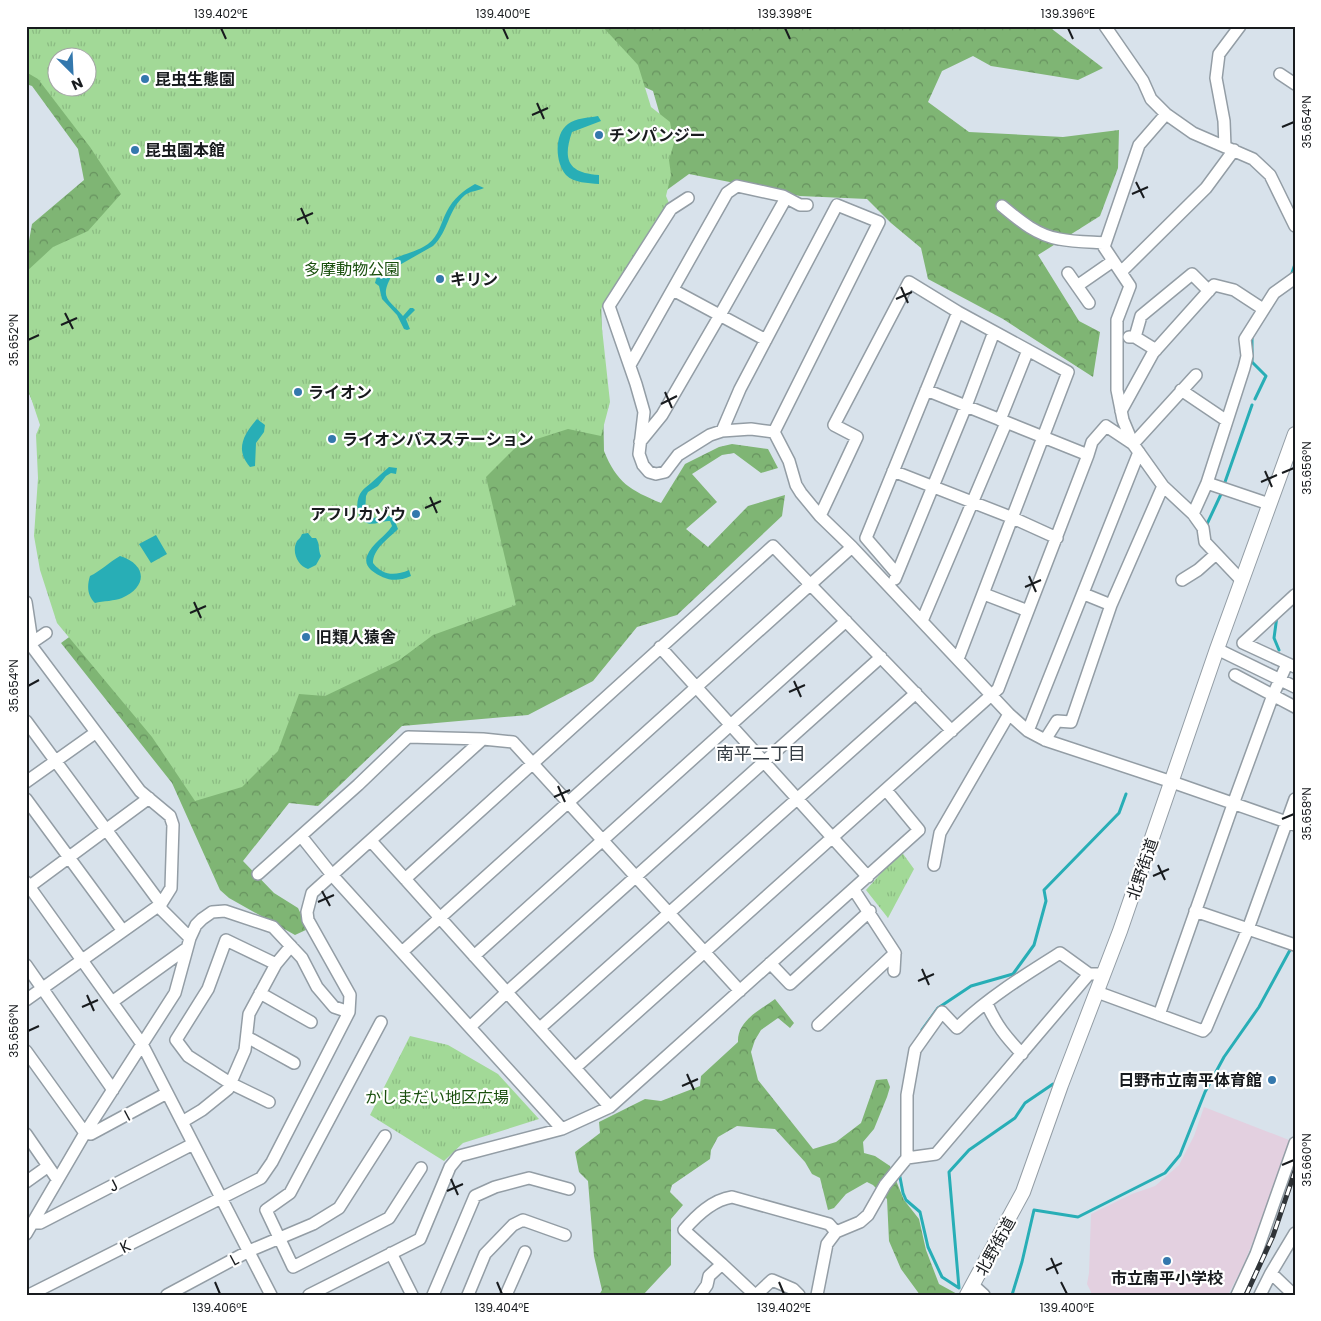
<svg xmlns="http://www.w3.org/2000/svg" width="1321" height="1321" viewBox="0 0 1321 1321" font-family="Poppins,'Noto Sans JP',sans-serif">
  <defs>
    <pattern id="forest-crowns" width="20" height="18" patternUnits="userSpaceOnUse" patternTransform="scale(1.25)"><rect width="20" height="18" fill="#7fb574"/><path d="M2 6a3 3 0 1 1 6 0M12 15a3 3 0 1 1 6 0" fill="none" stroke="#67925f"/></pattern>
    <pattern id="park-tufts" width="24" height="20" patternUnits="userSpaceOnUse" patternTransform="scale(1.25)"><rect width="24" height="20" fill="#a2d997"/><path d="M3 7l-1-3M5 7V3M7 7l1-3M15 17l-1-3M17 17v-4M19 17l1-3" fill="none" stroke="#8bba82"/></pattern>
  </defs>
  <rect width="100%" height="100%" fill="#d8e2eb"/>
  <path fill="#e3d0e0" d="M1204,1107l85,33 -27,79 -19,47 -15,29h-137v-3l-4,-8 2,-11 2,-59 41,-20 23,-8 24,-21 15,-29z"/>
  <path fill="url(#forest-crowns)" fill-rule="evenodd" d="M26,26l47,29 -15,3v30l37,58 257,-120h696l55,42 -25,12 -87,-14 -18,-10 -31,15 -14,31 41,30 94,5 56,-7 -1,38 -18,48 -62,39 41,66 21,11 -7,45 -90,-58 -75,-40 -7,-31 -30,-25 -24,-24 -67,-3 -111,-22 -29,21 -59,98 3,158c13,32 26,39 57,52l24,-39 34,-17 13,-3 36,5 10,19 -17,5 -27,-20 -12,2 -30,19 25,28 -31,27 22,18 40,-41 37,-11 -3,21 -105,99 -40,12 -44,54 -65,34 -126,11 -84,80 -29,-3 -46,58 31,32 24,15 10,21 -13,6 -66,-37 -9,-8 -48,-107 -111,-140 45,-33 -62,-183 -18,-40v-129l6,-34 52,-44 -6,-31 -46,-63 -6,-2zM631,81l22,10 17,59 -228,347z
    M775,999l19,24 -4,5 -12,-10 -17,12 -6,10 -4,12 7,28 55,69 23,-7 25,-19 15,-43 11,-1 3,8 -3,10 -13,32 -11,13 1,11 11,3 15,10 14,34 15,19 7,31 13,34 20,11h-39l-19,-26 -12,-28 -2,-42 -14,-14 -6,-3 -21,12 -12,14 -6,2 -8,-32 -8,-4 -7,-12 -30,-33 -38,-3 -19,11 -7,13 -1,9 -38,26 -2,7 13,13 -12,14v46l-28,30h-44l3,-5 -8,-34 -6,-75 -9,-9 -4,-20 25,-19 -1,-11 46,-23 16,2 39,-15 1,-10 37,-34c-1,-21 22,-32 37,-43z"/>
  <path fill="url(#park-tufts)" fill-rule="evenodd" d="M26,26h576l36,39 13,42 19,15 4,21 -5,17 2,15 -5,21 3,7 -69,107 10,92 -9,34 -33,-7 -50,16 -32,32 30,128 -83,30 -35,26 -73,35 -26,-2 -21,57 -36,36 -47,14 -43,-64 -95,-114 -17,-53 -6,-34 4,-58 -2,-43 4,-10 -14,-42v-111l27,-25 35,-16 33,-37 -31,-47 -52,-68 -12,-7zM58,58h30v30h-30z
    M901,851l13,18 -26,49 -22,-28z
    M410,1036l38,9 50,29 41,45 -76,24 -19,18 -74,-46z"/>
  <path fill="#28aeb6" d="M598,116l3,5 -29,11c-10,29 -3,41 27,43v9c-11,-1 -25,-1 -33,-9 -11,-12 -12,-41 2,-51 8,-6 20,-6 30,-8z
    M475,184l9,4c-6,3 -14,3 -19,7 -18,16 -16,36 -32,51l-44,25 2,6c-12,22 -1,23 12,39l7,-8h3l2,2 -9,9 4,10 -3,1 -3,-1 -7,-14 -15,-16 -3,-13 -4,-3c9,-31 31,-24 53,-39 11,-8 13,-22 19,-33 6,-12 17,-21 28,-27z
    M257,419l8,6 -1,7 -8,11 -1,23 -5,1c-15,-17 -7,-32 7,-48z
    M389,467l8,1 -1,6 -5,-1 -5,3 -8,10 -10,6 -2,4 -1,17 7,5 18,-2 4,3 4,10c-10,10 -25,20 -25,34 10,13 22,13 36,7l2,6c-16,7 -27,4 -40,-6 -4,-4 -6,-8 -4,-14 5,-13 18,-19 25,-30l-2,-5c-8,-1 -16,5 -23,2 -12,-5 -12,-24 -5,-32 2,-3 6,-5 9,-8 6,-5 12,-11 18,-16z
    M308,533l4,5h4c4,6 2,12 5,18l-5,9 -8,4c-10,-3 -17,-17 -11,-28 2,-2 4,-4 5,-7z
    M156,535l11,19 -16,9 -12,-19z
    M120,556c28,9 27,31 2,42 -7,3 -19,3 -27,5 -8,-8 -8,-17 -5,-27 11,-5 19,-14 30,-20z"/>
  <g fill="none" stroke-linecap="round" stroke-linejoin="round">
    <path stroke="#28aeb6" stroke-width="3" d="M1292,273l3,-9
      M1252,336v26l14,14 -11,23
      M1225,482l27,-77
      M1208,528l-1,-4 15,-32
      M1277,616l-3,22 5,12
      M922,1030l16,-22 33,-22 42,-12 21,-29 12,-44 -2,-11 75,-77 7,-19
      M902,1121v-19
      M899,1172l4,21 3,7 14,12 8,35 14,30 17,11
      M959,1288l-10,-116 20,-22 46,-32 10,-15 28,-19
      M1012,1295l10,-33 12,-52 44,7 87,-44 15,-18 25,-63 19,-35 35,-50 31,-57"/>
    <defs>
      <path id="minor" d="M1105,26l38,55 8,18 15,15 27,19 60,26 17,16 25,51
        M1280,74l15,10
        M1166,114l-27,31 -35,102 26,39 -13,34v70l6,30 10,24 30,42 30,28 10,14 2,14 37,39
        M1225,147l-1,-26 -8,-43 3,-24 21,-28
        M688,198l-17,11 -62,97 27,78 8,28 -5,42 4,11 6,7 7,2 9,-2 13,-17 32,-20 12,-4 29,-2 23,3 15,29 7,24 5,8 19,23 32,31 157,167 19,17 17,9 127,42 123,43
        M1002,206c17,14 34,29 57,33 15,3 31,3 46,4
        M1121,272l85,-84 28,-38
        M1068,273l21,30
        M1077,286l36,-25
        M673,290l93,50
        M1129,337h6l21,13
        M1135,337l6,-21 51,-42 17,17
        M630,365l97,-172 10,-7 46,10 17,9h7
        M1181,390l46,31
        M1121,411l32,-58 61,-68 20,5 29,19
        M1000,420l28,-70
        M722,431l18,-42 97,-184 42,17 -105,210
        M640,442l22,-27 58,-100 66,-117
        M1088,455l4,-13 14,-16 27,18 63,-69
        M893,471l120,47 44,20
        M1207,483l62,21
        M1193,514l14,-31 37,-115 3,-12 -2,-17 29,-46 21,-15
        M820,516l37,-79 -23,-12 75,-143 49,30 110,60 -110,287
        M897,574l-31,-36 92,-226
        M895,579l71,-173 28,-74
        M1182,580l16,-10 18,-16
        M984,594l44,17
        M1084,594l27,11
        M1295,595l-52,48 52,24
        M26,602l5,33 -1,9 110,147 30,25 3,9 -2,63 -10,16v5l29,29
        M922,621l84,-198
        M27,646l19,-13
        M660,647l208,230
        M1217,649l78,38
        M1235,675l60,32
        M26,721l135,183 -38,27 -97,-132
        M1028,731l111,-279
        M1045,740l12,-19 14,1 40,-117 52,-119
        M26,782l69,-49
        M301,836l31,39 230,254
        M371,841l239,266
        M934,865l6,-32 69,-119
        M258,874l100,-89 50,-48 75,2
        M405,879l368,-333 179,185
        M26,882l116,162 129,251
        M26,889l123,-91
        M1195,911l100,34
        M402,952l450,-405
        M474,956l372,-335
        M770,963l20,21 80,-73
        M26,965l87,125
        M894,971l1,-18
        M1097,992l106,39 3,-3 42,-99 47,-130
        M260,993l51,29
        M26,1000l97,-69
        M112,1002l75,-54
        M987,1004c9,21 19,33 35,50
        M1159,1015l77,-219 37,-101 14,-31
        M381,1022l-91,171 -24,17 27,57 96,-49 32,-50
        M818,1025l77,-72 -41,-63
        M470,1027l37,-35 374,-335
        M540,1028l376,-335
        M247,1037l47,26
        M26,1051l59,82 6,1 76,-41
        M575,1068l423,-379 90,-234 -162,-65
        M269,1102l-39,-19 -42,-27 -12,-16 32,-51 18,-49 50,24
        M182,1122l20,-12 26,-21 17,-39 4,-36 27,-50 15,-18
        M26,1134l31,45
        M907,1158l29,-4 153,-180
        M26,1182l21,-15
        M32,1223h8l153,-79
        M26,1234l59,-101 90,-140 15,-55 6,-13 6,-6 10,-7 13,-1 48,16 29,31 15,29 17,20 15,5 1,-17 -42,-75 -1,-8 5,-19 171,-154 30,3 227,249
        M391,1253l21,42
        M1271,1273l23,22
        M973,1285l11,10
        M29,1295l232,-117 11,-16 77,-150
        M167,1295l82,-44 64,-27 26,-16 46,-72
        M309,1295l111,-56 30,-72 9,-11 103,-27 48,-22 309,-277 -33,-40
        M433,1295l42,-99 20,-9 34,-9 40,11
        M468,1295l17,-41 28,-29 10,-5 42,15
        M506,1295l19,-43
        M700,1295l7,-10 2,-9 13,-12
        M755,1295l-33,-31 -38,-34c12,-14 28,-30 48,-33l97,27 7,8
        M756,1295l16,-15 21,9 6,6
        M817,1295l10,-51 9,-12 24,-10 8,-7 17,-30 22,-27v-63l8,-45 27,-38 15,16c29,-29 68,-53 103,-75l29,21h15
        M1237,1295l19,-41 39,-111
        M1260,1295l11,-22 24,-40"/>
      <path id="major" d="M967,1295l56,-103 38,-107 59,-154 97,-282 78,-215"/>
    </defs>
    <use href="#minor" stroke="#939da5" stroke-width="14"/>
    <use href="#major" stroke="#939da5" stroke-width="16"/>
    <use href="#minor" stroke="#fff" stroke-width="11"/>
    <use href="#major" stroke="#fff" stroke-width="14"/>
    <defs>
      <path id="rail" d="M1246,1295l27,-59 22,-65"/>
    </defs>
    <use href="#rail" stroke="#303438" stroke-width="5"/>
    <use href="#rail" stroke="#fff" stroke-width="3" stroke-dasharray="9" stroke-linecap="butt"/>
  </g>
  <path fill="none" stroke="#181b1e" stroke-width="2" d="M221,28l5,11M503,28l5,11M785,28l5,11M1068,28l5,11M537,103l7,16M532,115l16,-7M1282,127l12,-5M1136,182l8,16M1132,194l16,-7M301,208l7,16M297,220l16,-7M901,287l7,16M896,299l16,-7M65,313l8,16M61,325l16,-7M28,340l11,-5M665,392l7,16M661,404l16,-8M1265,471l7,16M1282,473l12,-5M1261,482l16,-7M430,497l7,16M425,508l16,-7M1029,576l7,16M1025,587l16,-7M194,602l7,16M190,613l16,-7M794,681l7,16M28,686l11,-6M789,692l16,-7M558,786l7,16M554,797l16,-7M1282,819l12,-5M1158,865l7,15M1153,876l16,-7M322,891l8,15M318,902l16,-7M922,969l7,16M918,981l16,-7M87,995l7,16M82,1007l16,-7M28,1031l11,-5M687,1074l7,16M682,1086l16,-7M1282,1165l12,-5M451,1179l7,16M447,1191l16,-7M1051,1258l7,16M1046,1270l16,-7M215,1282l5,12M497,1282l5,12M779,1282l5,12M1061,1282l6,12"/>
  <g fill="#3478ad" stroke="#fff" stroke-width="2">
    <circle cx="145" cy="79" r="5"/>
    <circle cx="599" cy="135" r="5"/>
    <circle cx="135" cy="150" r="5"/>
    <circle cx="440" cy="279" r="5"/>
    <circle cx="298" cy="392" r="5"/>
    <circle cx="332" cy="439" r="5"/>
    <circle cx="416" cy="514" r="5"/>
    <circle cx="306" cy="637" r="5"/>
    <circle cx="1272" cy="1080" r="5"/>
    <circle cx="1167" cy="1261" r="5"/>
  </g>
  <g text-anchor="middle" stroke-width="4.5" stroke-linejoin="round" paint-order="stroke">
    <g font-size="16" font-weight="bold" fill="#181b1e" stroke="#fff" text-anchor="start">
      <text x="155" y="85">昆虫生態園</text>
      <text x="609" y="141">チンパンジー</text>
      <text x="145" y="156">昆虫園本館</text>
      <text x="450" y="285">キリン</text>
      <text x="308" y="398">ライオン</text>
      <text x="342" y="445">ライオンバスステーション</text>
      <text x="406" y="520" text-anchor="end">アフリカゾウ</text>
      <text x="316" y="643">旧類人猿舎</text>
      <text x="1262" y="1086" text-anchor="end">日野市立南平体育館</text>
      <text x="1167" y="1284" text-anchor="middle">市立南平小学校</text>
    </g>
    <g font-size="16" fill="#1a500e" stroke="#fff">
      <text x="352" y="275">多摩動物公園</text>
      <text x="437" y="1103">かしまだい地区広場</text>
    </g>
    <g font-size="16" fill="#181b1e" stroke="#fff">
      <text transform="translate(1142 869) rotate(-71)" y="6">北野街道</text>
      <text transform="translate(127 1115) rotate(-28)" y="6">I</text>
      <text transform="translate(113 1185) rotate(-27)" y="6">J</text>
      <text transform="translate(125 1246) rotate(-27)" y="6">K</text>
      <text transform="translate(995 1246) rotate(-61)" y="6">北野街道</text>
      <text transform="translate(234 1259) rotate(-28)" y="6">L</text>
    </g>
    <g font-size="18" fill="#353d44" stroke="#fff">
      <text x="761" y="760">南平二丁目</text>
    </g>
  </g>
  <rect width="1321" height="1321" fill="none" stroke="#ffffff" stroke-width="55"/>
  <g transform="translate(72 72) rotate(156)"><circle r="24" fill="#ffffff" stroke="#a3a4a5"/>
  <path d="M0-4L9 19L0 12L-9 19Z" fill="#3478ad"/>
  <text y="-8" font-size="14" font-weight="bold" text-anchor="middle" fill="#181b1e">N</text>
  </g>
  <rect x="28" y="28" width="1266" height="1266" fill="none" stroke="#181b1e" stroke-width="2"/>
  <g font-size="12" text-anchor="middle" fill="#181b1e">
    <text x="221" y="18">139.402°E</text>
    <text x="503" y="18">139.400°E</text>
    <text x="785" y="18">139.398°E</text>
    <text x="1068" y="18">139.396°E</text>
    <text transform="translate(1307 122) rotate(-90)" y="4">35.654°N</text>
    <text transform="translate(14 340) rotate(-90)" y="4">35.652°N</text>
    <text transform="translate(1307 468) rotate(-90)" y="4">35.656°N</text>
    <text transform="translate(14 686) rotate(-90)" y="4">35.654°N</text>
    <text transform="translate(1307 814) rotate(-90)" y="4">35.658°N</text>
    <text transform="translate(14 1031) rotate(-90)" y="4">35.656°N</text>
    <text transform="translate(1307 1160) rotate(-90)" y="4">35.660°N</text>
    <text x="220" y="1312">139.406°E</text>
    <text x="502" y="1312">139.404°E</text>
    <text x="784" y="1312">139.402°E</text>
    <text x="1067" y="1312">139.400°E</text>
  </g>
</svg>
